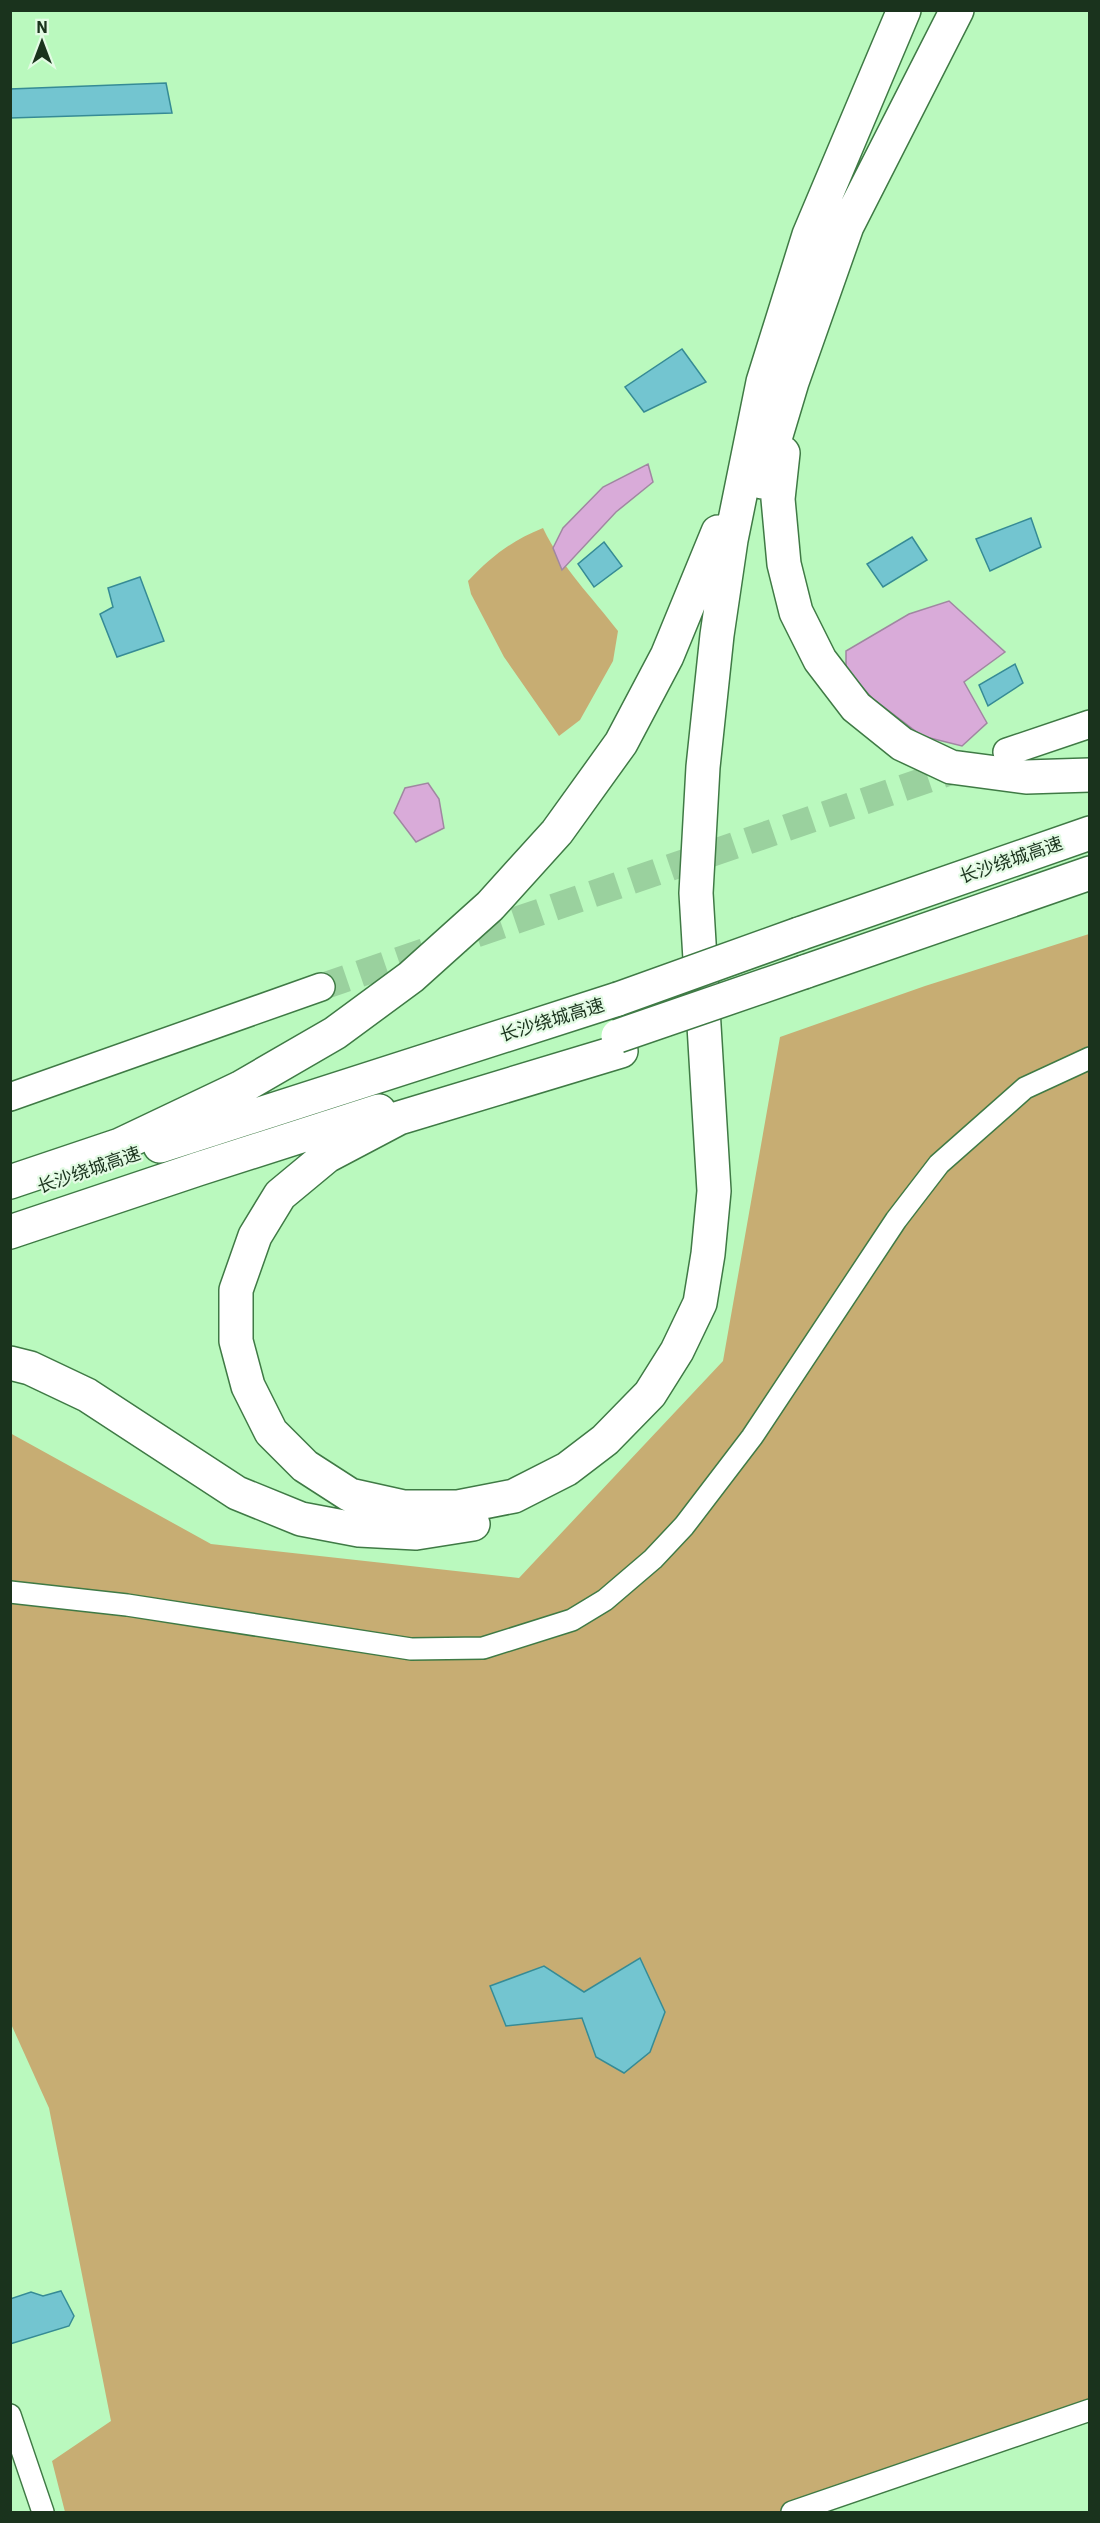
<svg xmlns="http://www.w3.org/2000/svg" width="1100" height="2523" viewBox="0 0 1100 2523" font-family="'IBM Plex Sans','Noto Sans SC',sans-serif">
  <rect width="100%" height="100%" fill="#baf9be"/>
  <path fill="#c7ad73" d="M543,528c19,40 49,69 75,103l-5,30 -33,59 -21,16 -55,-79 -33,-63 -3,-13c24,-25 43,-40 75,-53z
    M1089,934v1476l-304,102h-720l-13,-51 59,-40 -62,-313 -38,-84 -1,-591 201,111 308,34 204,-217 57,-324 145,-51z"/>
  <path fill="#d9abd9" stroke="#a087a1" stroke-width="1.5" d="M648,464l5,18 -37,30 -54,58 -9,-22 10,-20 40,-41z
    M949,601l56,51 -41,30 23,41 -25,23 -40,-10 -50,-38 -26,-29v-18l63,-37z
    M428,783l11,16 5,29 -28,14 -22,-29 11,-25z"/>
  <path fill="#73c5d0" stroke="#368b95" stroke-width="1.5" d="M166,83l6,30 -162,5v-29z
    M682,349l24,33 -62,30 -19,-25z
    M1031,518l10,29 -51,24 -14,-32z
    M912,537l15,23 -44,27 -16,-23z
    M604,542l18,24 -28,21 -16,-23z
    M140,577l24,64 -47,16 -17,-43 13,-7 -5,-19z
    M1015,664l8,19 -35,23 -9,-21z
    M640,1958l25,54 -15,40 -26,21 -28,-16 -14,-39 -76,8 -16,-40 54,-20 40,26z
    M61,2291l13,25 -5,10 -59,18v-45l21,-7 12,4z"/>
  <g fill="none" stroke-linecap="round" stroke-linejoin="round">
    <path stroke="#9ad19e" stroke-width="27" stroke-dasharray="27 14" stroke-linecap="butt" d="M321,987l646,-221"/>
    <defs>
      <path id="minor" d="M10,1592l117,13 284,44 72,-1 89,-28 33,-20 48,-41 31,-33 68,-89 144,-217 43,-56 86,-76 65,-30
        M10,2415l33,97
        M792,2512l298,-102"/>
      <path id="tertiary" d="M1007,752l83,-28
        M10,1097l311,-110"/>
      <path id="motorway" d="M783,453l-5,46 6,65 12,48 24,48 36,47 46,37 49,23 75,10 64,-2
        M762,482l30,-100 55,-156 110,-216
        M799,934l291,-101
        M804,972l286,-99
        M621,1051l-222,67 -72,38 -47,39 -25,41 -19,54v51l12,45 23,46 34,34 45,29 54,12h54l56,-11 53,-27 38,-29 45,-46 27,-43 23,-48 8,-49 6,-63 -18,-298 7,-126 14,-132 14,-95 32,-158 46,-147 95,-225
        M160,1146l458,-147
        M10,1182l110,-37 120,-57 95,-55 76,-56 79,-71 67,-74 64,-89 46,-87 51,-124
        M10,1232l188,-63 181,-58
        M10,1363l20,5 57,27 150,98 64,26 58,11 57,3 57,-9"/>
    </defs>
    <use href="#minor" stroke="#3f7a45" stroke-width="24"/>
    <use href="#tertiary" stroke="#3f7a45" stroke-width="30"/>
    <use href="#motorway" stroke="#3f7a45" stroke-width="36"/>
    <use href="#minor" stroke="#fff" stroke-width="21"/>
    <use href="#tertiary" stroke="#fff" stroke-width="27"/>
    <use href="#motorway" stroke="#fff" stroke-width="33"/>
    <defs>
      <path id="motorway-bridge" d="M618,999l181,-65
        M618,1036l186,-64"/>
    </defs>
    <use href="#motorway-bridge" stroke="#3f7a45" stroke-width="36" stroke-linecap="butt"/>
    <use href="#motorway-bridge" stroke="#fff" stroke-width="33"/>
  </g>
  <g text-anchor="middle" stroke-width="4.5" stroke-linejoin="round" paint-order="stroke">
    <g font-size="18" fill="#1a331d" stroke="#e3fbe4">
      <text transform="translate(1011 860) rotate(-19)" y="6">长沙绕城高速</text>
      <text transform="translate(552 1020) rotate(-17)" y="6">长沙绕城高速</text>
      <text transform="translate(89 1170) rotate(-19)" y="6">长沙绕城高速</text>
    </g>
  </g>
  <rect width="1100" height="2523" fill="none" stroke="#1a331d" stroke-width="24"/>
  <g transform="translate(42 42)" stroke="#e3fbe4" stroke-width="4.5" paint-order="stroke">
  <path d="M0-4.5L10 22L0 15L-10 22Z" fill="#1a331d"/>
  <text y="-9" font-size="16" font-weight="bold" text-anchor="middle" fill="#1a331d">N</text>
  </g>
</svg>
